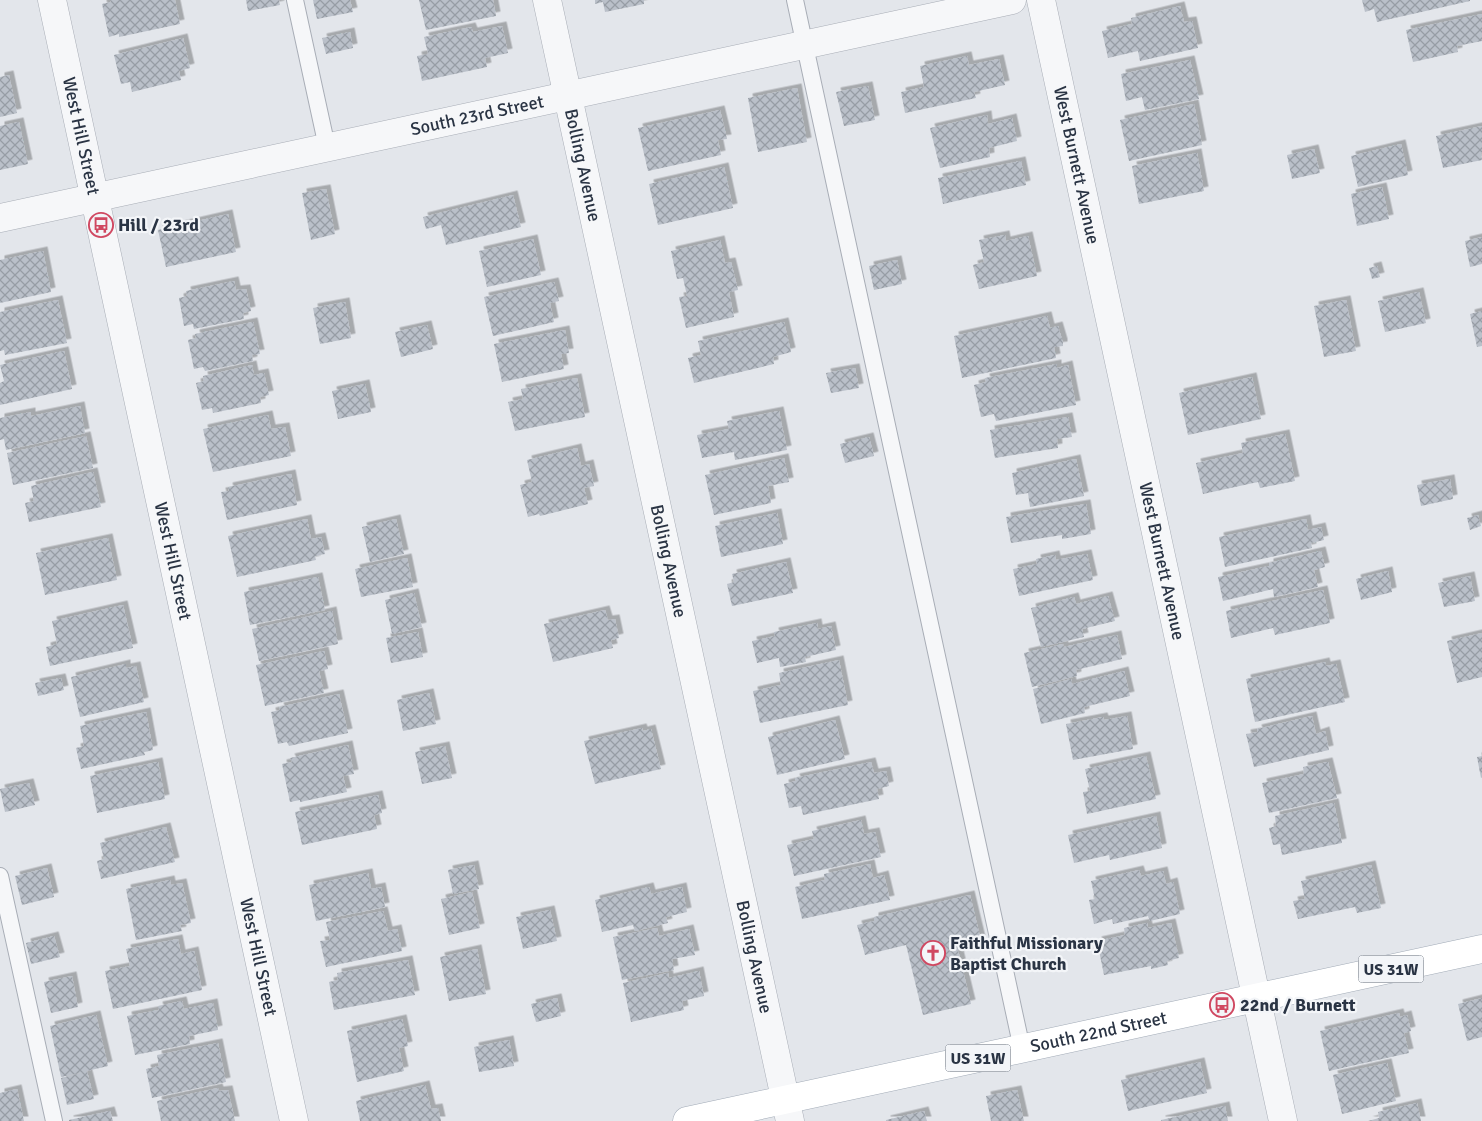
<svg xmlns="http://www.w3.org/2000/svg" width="1482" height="1121" viewBox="0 0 1482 1121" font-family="Signika,sans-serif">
  <defs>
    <pattern id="building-cross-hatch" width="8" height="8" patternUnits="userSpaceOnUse" patternTransform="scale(1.25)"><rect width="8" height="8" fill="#bac0c9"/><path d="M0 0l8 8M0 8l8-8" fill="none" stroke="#979da5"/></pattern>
    <filter id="shadow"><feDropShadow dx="4.5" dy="-4.5" stdDeviation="0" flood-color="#0004"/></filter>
  </defs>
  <rect width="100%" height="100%" fill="#e3e6eb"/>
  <path fill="url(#building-cross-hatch)" filter="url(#shadow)" d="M110,0h65l5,24 -61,13v-3l-10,3 -7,-33 9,-2z
    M246,0h33l1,5 -32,6z
    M313,0h37l3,12 -36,7z
    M419,0h74l3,16 -70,14z
    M595,0h49v4l-39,8 -2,-10 -8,2z
    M1362,0h108v1l-93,21 -3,-13 -9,3z
    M1180,6l4,16 8,-1 6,27 -58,13 -2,-10 -30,7 -6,-27 30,-7 -1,-6z
    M1482,14v27l-25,5 1,6 -45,10 -7,-32z
    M502,26l6,27 -23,5 2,9 -65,14 -5,-25 11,-2 -4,-17 47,-10 2,5z
    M350,32l3,16 -27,6 -4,-16z
    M183,38l7,30 -11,3 2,9 -49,12 -2,-10 -9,2 -7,-29z
    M967,56l2,9 30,-6 6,26 -31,7 2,6 -71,15 -4,-21 23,-5 -4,-21z
    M1190,60l9,39 -54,11 -3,-13 -16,4 -5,-27z
    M9,75l8,38 -17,4v-40z
    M868,86l7,34 -31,6 -8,-34z
    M797,88l10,54 -49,10 -10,-54z
    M1194,104l8,41 -73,16 -9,-41z
    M720,110l7,29 -9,1 3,15 -73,16 -10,-43z
    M987,115l1,9 24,-6 5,23 -28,7 1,9 -50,11 -10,-40z
    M19,122l9,42 -28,6v-44z
    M1482,126v26l-1,1 1,7 -39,8 -7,-32z
    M1401,144l7,31 -50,12 -7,-31z
    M1314,149l6,24 -28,6 -5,-24z
    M1197,153l7,38 -65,13 -7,-38z
    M1021,161l5,24 -83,19 -5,-26z
    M724,167l9,41 -75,17 -9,-41z
    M1382,187l7,32 -32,7 -6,-32z
    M326,189l9,45 -24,6 -9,-47z
    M513,195l8,32 -75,18 -5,-20 -15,4 -3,-12z
    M228,214l8,38 -70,15 -8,-37z
    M1005,235l1,6 22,-5 9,40 -58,13 -6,-24 11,-3 -5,-22z
    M1482,237v27l-12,3 -5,-26z
    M533,239l8,36 -54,12 -8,-36z
    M720,240l5,23 6,-1 7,28 -9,2 5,25 -48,11 -7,-31 8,-1 -4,-18 -6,1 -6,-28z
    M43,251l8,41 -51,11v-43z
    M897,260l5,24 -28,6 -5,-24z
    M1377,266l3,11 -8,2 -3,-11z
    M234,281l2,9 10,-1 5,22 -8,2 1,6 -50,10 -1,-5 -9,2 -5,-28 8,-2 -1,-5z
    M554,282l5,19 -9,2 4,19 -61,14 -9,-39z
    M1419,292l7,31 -41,9 -7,-31z
    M58,300l9,43 -62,12 -1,-5 -4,1v-39z
    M1346,300l10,51 -32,6 -10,-51z
    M345,302l6,36 -31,6 -7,-36z
    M1482,311v35l-5,1 -7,-33z
    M1047,316l3,12 8,-2 5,17v3l-9,1 2,11 -94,20 -8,-42z
    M253,322l7,32 -8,1 1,6 -48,10 -2,-4 -9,2 -6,-29 8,-2 -1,-4z
    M784,322l7,30 -18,5 1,7 -80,19 -6,-25 13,-3 -3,-14z
    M427,325l6,24 -32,8 -6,-25z
    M565,330l4,23 -8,1 3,15 -62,13 -8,-38z
    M64,351l8,38 -72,16v-22l4,-2 -4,-16z
    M1057,364v4l11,-3 8,40 -80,16 -2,-7 -13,3 -7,-32 12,-3 -1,-4z
    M252,365l2,10 10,-2 5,22 -9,2 1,6 -48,10 -1,-5 -10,2 -6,-27 8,-2 -1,-5z
    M855,368l4,20 -28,5 -5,-20z
    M1252,377l9,42 -73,16 -9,-42z
    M577,378l8,39 -70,14 -7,-29 15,-3 -2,-10z
    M365,384l6,28 -33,7 -6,-28z
    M80,406l5,27 -79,17 -2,-11 -4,1v-22l31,-6v4z
    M779,411l8,39 -52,10 -1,-8 -32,6 -5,-23 32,-6 -2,-8z
    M268,415l3,14 14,-2 6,29 -78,16 -10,-43z
    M1068,417l4,20 -15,2 1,9 -63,10 -5,-28z
    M1285,434l10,47 -35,7 -2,-6 -55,12 -7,-31 47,-10 -2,-10z
    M86,436l7,32 -80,17 -6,-32z
    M869,437l5,19 -29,7 -5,-19z
    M577,448l4,18 8,-2 5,22 -10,2 4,16 -48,12 -1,-2 -11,3 -8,-32 12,-3 -5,-22z
    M784,458l5,24 -21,4 3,17 -57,12 -9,-40z
    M1076,459l8,37 -54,11 -2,-14 -12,2 -4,-22z
    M93,472l8,35 -72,15 -4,-19 9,-2 -3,-15z
    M291,474l6,31 -70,15 -6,-28 8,-1 -1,-4z
    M1450,479l3,20 -32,7 -4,-21z
    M1086,504l5,30 -29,5v-4l-51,8 -5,-26z
    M777,513l6,31 -62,13 -6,-31z
    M1478,515l3,11 -11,4 -3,-12z
    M307,519l4,20 10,-2 4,17 -10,2 1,4 -79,17 -9,-41z
    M396,519l8,35 -34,8 -8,-35z
    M1306,519l2,11 13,-3 3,13 -13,3 1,5 -87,19 -6,-30z
    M108,538l9,42 -72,15 -9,-42z
    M1321,551l4,16 -11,3 4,17 -44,10 -1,-8 -50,12 -5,-24 51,-11v-3z
    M1087,554l6,26 -74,16 -6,-27 24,-5 -1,-5 19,-4 1,5z
    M407,558l6,29 -52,10 -6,-28z
    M786,562l7,31 -61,13 -5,-22 7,-2 -2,-8z
    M1388,571l4,21 -31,8 -5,-21z
    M1470,576l5,25 -31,6 -6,-24z
    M318,577l7,33 -75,15 -6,-33z
    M1323,590l7,33 -55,12 -2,-7 -42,10 -5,-27z
    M414,593l8,34 -30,7 -7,-34z
    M1108,596l7,25 -33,8 2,8 -43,10 -10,-39 43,-11 2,7z
    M123,605l10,43 -83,18 -4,-19 11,-3 -5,-23z
    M605,610l3,10 7,-1 4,19 -8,2 2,8 -60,14 -9,-38z
    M332,611l6,33 -79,17 -7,-32z
    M817,623l1,6 13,-3 5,24 -31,7 1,5 -26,5 -1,-9 -22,5 -5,-22 23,-5 -1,-4z
    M418,632l5,25 -32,6 -5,-25z
    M1482,633v44l-25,6 -10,-42z
    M1117,635l5,24 -46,11 1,6 -45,11 -8,-34 39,-9 1,3z
    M324,651l4,18 -9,2 5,22 -59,13 -9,-41z
    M839,660l9,45 -88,18 -7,-32 28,-6 -2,-12z
    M1325,662l1,4 10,-2 9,38 -90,20 -9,-43z
    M126,664v4l10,-2 8,36 -64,15 -9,-40z
    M1124,671l6,25 -46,11 1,6 -44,11 -8,-35 38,-10 1,5z
    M61,678l3,12 -26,6 -3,-13z
    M429,693l7,31 -33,7 -6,-31z
    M339,694l9,39 -59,13 -2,-4 -9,2 -7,-32 9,-2 -1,-3z
    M146,712l7,38 -9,2 1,3 -64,14 -5,-21 8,-2 -4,-20z
    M1127,716l6,33 -60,11 -7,-36 37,-7 1,3z
    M1312,716l4,18 9,-3 4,19 -75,17 -8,-33 12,-2 -1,-3z
    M835,720l10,39 -68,16 -9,-38z
    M642,728l1,3 8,-2 10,40 -66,15 -11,-43z
    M348,745l6,29 -11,2 4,16 -47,10v-2l-10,2 -8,-38 10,-2 -2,-4z
    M445,746l7,32 -30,6 -7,-32z
    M1146,756l10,43 -69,15 -4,-22 7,-1 -5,-22z
    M1482,756v21l-1,1 -4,-21z
    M158,762l7,37 -68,14 -7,-37z
    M871,762l3,11 12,-2 3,15 -12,3 2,10 -76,16 -2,-9 -12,2 -5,-24 12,-3 -1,-3z
    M1328,762l9,36 -68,15 -7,-30 42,-9 -1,-7z
    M29,783l6,22 -30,7 -5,-23z
    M378,795l4,18 -8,2 3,14 -75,16 -7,-33z
    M1334,803l8,40 -60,12 -2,-11 -7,1 -4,-17 7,-2 -1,-10z
    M1156,816l6,32 -52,12 -1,-5 -35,8 -6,-28z
    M861,820l3,14 11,-2 6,25 -87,19 -7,-31 27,-6 -2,-8z
    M166,827l9,35 -74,17 -4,-18 7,-2 -4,-16z
    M870,864l3,14 11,-3 6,25 -88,19 -7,-32 30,-7 -1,-6z
    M474,865l5,24 -26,5 -5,-24z
    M1371,865l10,43 -24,5 -2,-6 -57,12 -5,-18 12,-2 -4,-18z
    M47,868l7,29 -32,8 -7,-29z
    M1139,870l2,6 22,-5 3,13 7,-2 7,32 -30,7 -2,-5 -35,8 -1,-5 -18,5 -5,-24 6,-1 -4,-18z
    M368,873l3,16 10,-2 4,20 -69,14 -7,-36z
    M170,880l1,5 11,-2 9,40 -11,2 2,6 -46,9 -10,-51z
    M649,887l2,7 31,-7 5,25 -21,5 2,6 -33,8 -2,-6 -31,7 -7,-32z
    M472,892l8,36 -31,7 -8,-36z
    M970,895l12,50 -24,5 13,54 -48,11 -17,-70 -41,10 -8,-30 17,-4v-4z
    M550,910l7,31 -34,8 -7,-32z
    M383,911l5,20 9,-2 5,22 -76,16 -6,-26 10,-1 -4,-18z
    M1147,923l1,5 23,-5 8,35 -12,3 1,4 -17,4v-3l-47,9 -7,-34 28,-6 -1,-7z
    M657,928l2,8 30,-7 6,26 -23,4 2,11 -52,10 -9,-43z
    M54,936l6,21 -29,7 -5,-21z
    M178,939l3,15 13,-3 8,39 -89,19 -8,-38 25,-5 -4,-17z
    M477,949l9,45 -37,7 -9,-44z
    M408,960l7,35 -81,15 -5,-28 9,-2 -1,-7z
    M699,971l5,25 -22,5 2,9 -53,12 -8,-39 45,-10 1,5z
    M72,976l6,31 -27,6 -7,-31z
    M557,998l4,18 -25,6 -5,-18z
    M1482,998v39l-15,4 -9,-37z
    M182,1001l2,8 29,-6 5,27 -29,6 1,8 -55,11 -8,-39 32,-6 -1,-4z
    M1399,1013l1,4 7,-2 4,16 -7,2 5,20 -80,18 -9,-40z
    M96,1015l12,51 -21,5 7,28 -27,6 -6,-27 24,-6 -24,5 -11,-51z
    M402,1019l6,27 -9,2 5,23 -47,11 -10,-51z
    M509,1040l5,26 -35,6 -5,-25z
    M218,1043l8,39 -74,16 -6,-29 13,-3 -2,-11z
    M1200,1062l7,31 -79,18 -7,-31z
    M1387,1063l9,38 -54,13 -9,-39z
    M425,1085l6,24 7,-1 3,13h-81l-4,-20z
    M218,1088l1,3 9,-1 7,31h-74l-4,-20z
    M17,1089l7,32h-24v-28z
    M1017,1090l7,31h-33l-5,-25z
    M1417,1103l4,18h-53l11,-3 -1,-6z
    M1225,1106l3,15h-67v-1z
    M110,1111l3,10h-44v-1z
    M924,1111l3,10h-41v-1z"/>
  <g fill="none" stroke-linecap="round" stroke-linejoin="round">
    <defs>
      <path id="service" d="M295,0l32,147
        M795,0l227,1049
        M0,876l54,245"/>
      <g id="minor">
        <path id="s1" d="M52,0l242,1121"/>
        <path id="s2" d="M547,0l243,1121"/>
        <path id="s3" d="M1041,0l242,1121"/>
        <path id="s4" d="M0,218l1012,-218"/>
      </g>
      <g id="primary">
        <path id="s5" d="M687,1121l795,-172"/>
      </g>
    </defs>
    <use href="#service" stroke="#a8adb6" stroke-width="18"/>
    <use href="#minor" stroke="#a8adb6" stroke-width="29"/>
    <use href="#primary" stroke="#a2abb7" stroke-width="29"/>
    <use href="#service" stroke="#f6f7f9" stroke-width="16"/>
    <use href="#minor" stroke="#f6f7f9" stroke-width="28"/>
    <use href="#primary" stroke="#fff" stroke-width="28"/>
  </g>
  <defs>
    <symbol id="bus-ring" viewBox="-11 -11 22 22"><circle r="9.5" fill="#f3f5f8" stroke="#d04861" stroke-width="1.5"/><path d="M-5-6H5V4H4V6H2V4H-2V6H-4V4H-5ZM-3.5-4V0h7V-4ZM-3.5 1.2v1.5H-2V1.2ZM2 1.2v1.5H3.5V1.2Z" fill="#d04861"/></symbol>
    <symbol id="church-ring" viewBox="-11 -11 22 22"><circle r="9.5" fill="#f3f5f8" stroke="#d04861" stroke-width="1.5"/><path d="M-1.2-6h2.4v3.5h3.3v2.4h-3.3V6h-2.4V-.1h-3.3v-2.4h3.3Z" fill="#d04861"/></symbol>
  </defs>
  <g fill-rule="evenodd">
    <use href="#bus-ring" x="87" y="211" width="28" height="28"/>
    <use href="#church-ring" x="919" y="939" width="28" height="28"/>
    <use href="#bus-ring" x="1208" y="991" width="28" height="28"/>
  </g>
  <g text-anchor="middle" stroke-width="4.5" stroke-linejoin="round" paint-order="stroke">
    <g fill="#f3f5f8" stroke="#666e7a" stroke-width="1">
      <rect x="1358.5" y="955.5" width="65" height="27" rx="4"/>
      <rect x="945.5" y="1044.5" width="65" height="27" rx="4"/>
    </g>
    <g font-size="16" font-weight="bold" fill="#2a3444">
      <text x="1391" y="975">US 31W</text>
      <text x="978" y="1064">US 31W</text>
    </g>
    <g font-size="18" fill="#2a3444" stroke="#f3f5f8">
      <text dy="6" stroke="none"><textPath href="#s4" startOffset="488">South 23rd Street</textPath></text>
      <text dy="6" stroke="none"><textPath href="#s1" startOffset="139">West Hill Street</textPath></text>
      <text dy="6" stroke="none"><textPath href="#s2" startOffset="169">Bolling Avenue</textPath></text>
      <text dy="6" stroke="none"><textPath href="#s3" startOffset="169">West Burnett Avenue</textPath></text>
      <text dy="6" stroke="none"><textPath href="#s1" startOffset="574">West Hill Street</textPath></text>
      <text dy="6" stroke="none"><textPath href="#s2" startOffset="574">Bolling Avenue</textPath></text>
      <text dy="6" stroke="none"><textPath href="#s3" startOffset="574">West Burnett Avenue</textPath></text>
      <text dy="6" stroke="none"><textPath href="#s1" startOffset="979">West Hill Street</textPath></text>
      <text dy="6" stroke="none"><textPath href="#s2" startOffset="979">Bolling Avenue</textPath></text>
      <text dy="6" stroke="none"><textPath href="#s5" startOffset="421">South 22nd Street</textPath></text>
    </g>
    <g font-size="18" font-weight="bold" fill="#2a3444" stroke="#f3f5f8" text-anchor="start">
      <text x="118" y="231">Hill / 23rd</text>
      <text x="950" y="949">Faithful Missionary<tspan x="950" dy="21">Baptist Church</tspan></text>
      <text x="1240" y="1011">22nd / Burnett</text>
    </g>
  </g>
</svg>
